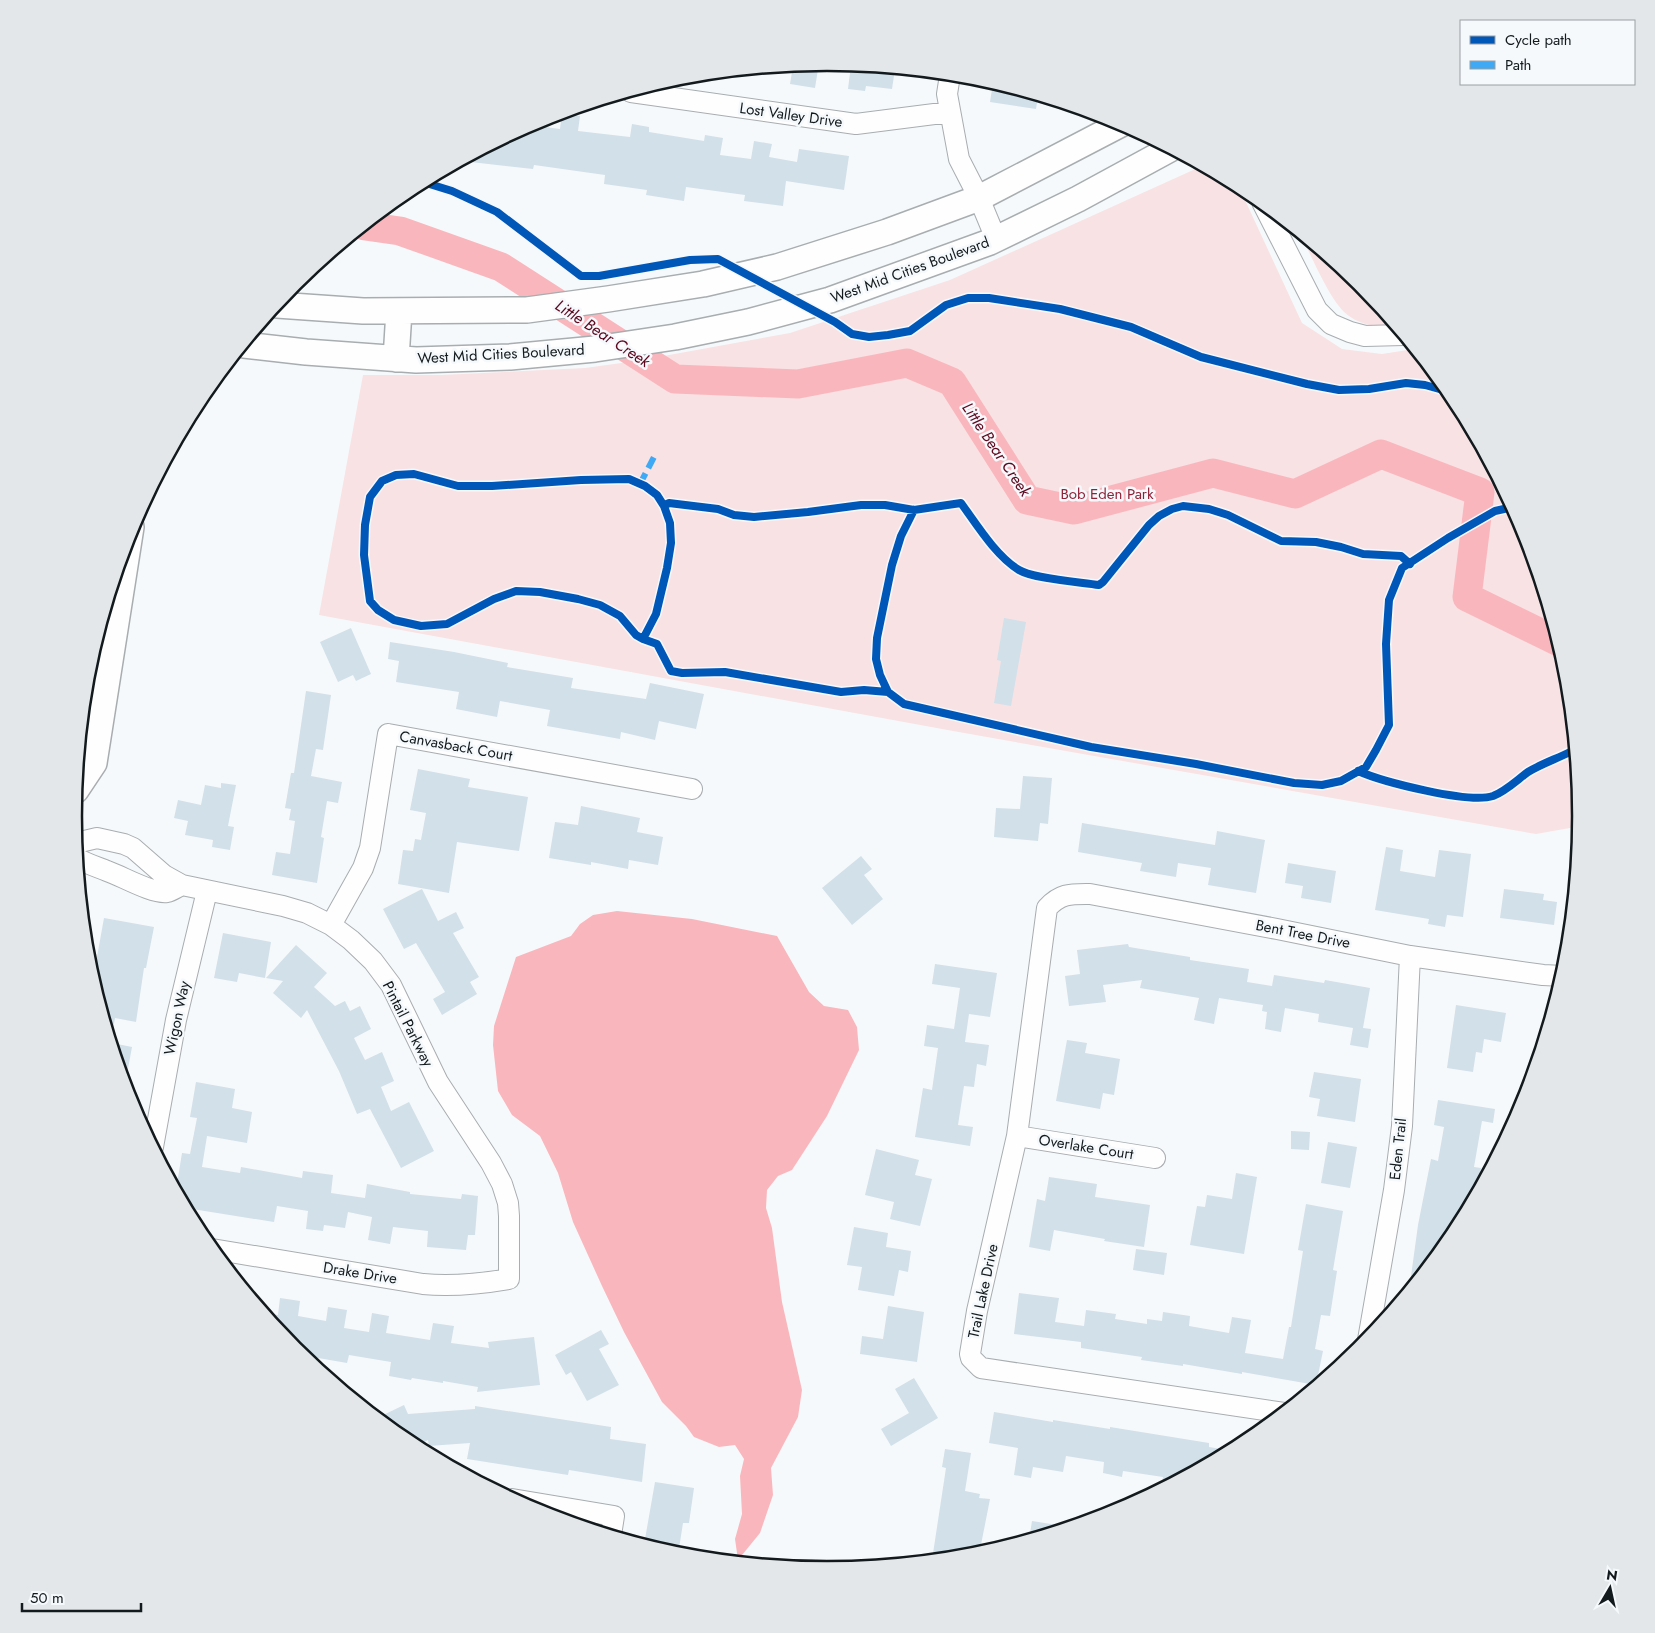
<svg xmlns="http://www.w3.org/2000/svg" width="1655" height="1633" viewBox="0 0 1655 1633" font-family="Jost,sans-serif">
  <rect width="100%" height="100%" fill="#f6f9fb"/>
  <path fill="#f8e2e4" d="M1202,166l36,19 64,138 40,26 40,5 32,-5 41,49 69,130 43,142 14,147v9l-45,8 -583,-103 -634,-116 44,-240h78l144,-7 51,-7 154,-28 160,-53z
    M1300,233l61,51 36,44c-16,0 -34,-2 -48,-12 -18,-12 -38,-61 -49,-83z"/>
  <path fill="#f9b7bd" d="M617,911l75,8 85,17 32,56 15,14 24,4 9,17 2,23 -32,66 -35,54 -14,6 -11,14 -1,18 6,20 10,74 20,88 -4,27 -27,51 2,27 -13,38 -22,27 -3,-21 7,-25 -2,-38 4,-17 -9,-14 -16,2 -25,-10 -8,-11 -24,-24 -38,-70 -22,-46 -29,-64 -15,-49 -18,-37 -28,-21 -14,-24 -5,-46 1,-19 22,-69 55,-21 9,-12 13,-9z"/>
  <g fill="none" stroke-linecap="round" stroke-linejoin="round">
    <path stroke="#f9b7bd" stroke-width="29" d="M365,226l35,5 101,36 174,112 123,5 109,-21 45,19 75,118 47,10 139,-37 82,21 86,-40 99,38 -13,105 92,45"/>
  </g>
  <path fill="#d1e0e9" d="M819,63l-4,25 -25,-4 3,-18z
    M851,65l44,4 -3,20 -26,-3 -1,5 -17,-2z
    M993,83l45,13 -2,13 -46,-7z
    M562,113l18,3 -2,15 52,6 2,-13 17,3v5l55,9 1,-6 18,3 -3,17 31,4 3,-18 18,3 -3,13 28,5 2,-13 50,7 -5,34 -58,-9 -3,25 -39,-5 1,-6 -59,-8 -2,14 -38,-6 1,-5 -43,-6 1,-9 -71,-10 -1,4 -71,-8 68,-36 30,4z
    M1004,618l22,4 -15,84 -17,-3 7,-42 -4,-1z
    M351,628l20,46 -15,7 -3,-6 -15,7 -18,-40z
    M390,642l64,10 54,11 -1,4 66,11 -2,10 75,11 4,-16 54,11 -8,35 -37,-8 -4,19 -34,-8 -1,7 -73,-13 3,-16 -50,-9 -3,16 -41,-8 3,-17 -63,-10 3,-21 -11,-2z
    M306,691l25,4 -8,55 -7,-1 -5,27 31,6 -4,21 -11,-2 -6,36 3,1 -7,45 -45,-8 4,-23 14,2 5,-33 -6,-1 2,-11 -6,-1 6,-35h3z
    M418,769l52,10 -2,8 60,10 -9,54 -62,-9 -8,51 -51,-9 5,-34 10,1 2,-12 6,1 5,-27 -16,-3z
    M1023,776l29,2 -4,46 -8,-1 -2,18 -44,-4 2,-29 24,1z
    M221,783l15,2 -8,41 6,1 -4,23 -18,-3 1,-7 -28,-5 3,-14 -14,-3 4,-18 23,5 4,-20 16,3z
    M581,806l59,12 -3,14 26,5 -5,28 -29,-5 -1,9 -37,-7v3l-42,-7 6,-36 23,3z
    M1082,823l133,22 2,-14 48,9 -9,53 -48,-8 3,-17 -33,-5 -2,14 -36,-6 2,-8 -64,-11z
    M1386,847l17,3 -3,21 35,6 4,-27 32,4 -8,63 -16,-2 -2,12 -17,-3 1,-5 -54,-9z
    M861,856l11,13 -8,6 19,24 -31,26 -30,-37z
    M1288,863l48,8 -5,32 -30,-5 2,-12 -18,-3z
    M422,889l16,32 18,-9 8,16 -11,5 26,44 -9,5 7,12 -35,21 -9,-16 12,-7 -29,-49 -12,6 -21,-40z
    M1504,889l40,5 -1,6 14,2 -3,23 -54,-7z
    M104,918l50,9 -8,41h-2l-8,54 -21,-4 -4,22 -18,-61z
    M223,933l48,9 -6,36 -26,-5 -2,9 -23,-4z
    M1128,944l1,3 61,10v3l59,9 -2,13 25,4 2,-11 50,8 1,-3 45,8 -7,40 8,1 -3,19 -18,-3 3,-17 -35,-6 1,-8 -34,-6 -4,24 -16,-3 2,-17 -5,-1 1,-6 -44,-7 -5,26 -20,-4 5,-22 -59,-10 2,-8 -39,5 3,17 -37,4 -4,-30 15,-2 -3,-24z
    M296,945l31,28 -13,14 21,19 10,-5 5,10 10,-5 11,23 -17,9 11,22 17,-8 12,29 -13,6 10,24 18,-9 25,49 -33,17 -31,-59 -13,5 -18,-43 -32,-61 -6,8 -28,-25 10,-12 -17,-3z
    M935,964l62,9 -7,44 -21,-3 -4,28 24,3 -3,21 -9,-2 -3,23 -10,-1 -6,39 15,2 -3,19 -55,-9 8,-49 9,2 6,-42 -14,-2 3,-21 27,4 6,-41 -28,-4z
    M1456,1005l50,8 -5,29 -17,-3 -2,14 -6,-1 -3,20 -26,-4z
    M1067,1040l20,3 -2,10 35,6 -6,36 -11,-2 -3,16 -44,-8z
    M112,1043l20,4 -7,38 -8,-25z
    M1314,1072l47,7 -6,43 -38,-6 3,-17 -11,-2z
    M196,1082l39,7 -3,19 20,4 -5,31 -40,-7 -5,31 38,6 1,-6 61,11 1,-7 30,4 -2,18 34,5 2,-14 43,8v2l51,5 1,-5 16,2 -3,39h-7l-2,15 -39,-3 1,-16 -35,-4 -3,17 -22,-4 4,-23 -24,-5 -3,16 -21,-3 -1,6 -17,-2 2,-18 -31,-5 -3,16 -88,-14 -10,-18 6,-37 8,1 7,-36 -7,-1z
    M1438,1100l57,9 -2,14 -11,-2 -8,46 7,1 -5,26 -22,42 -45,55 9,-66 13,-66 7,2 6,-34 -10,-2z
    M1291,1131l19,1 -1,18 -18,-1z
    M1328,1142l29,5 -7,41 -29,-5z
    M876,1149l43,11 -4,15 17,4 -12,47 -30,-7 4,-17 -29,-7z
    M1236,1173l21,4 -13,77 -54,-9 7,-39 8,1 2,-12 25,4z
    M1049,1177l48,7 -2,13 55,8 -6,42 -40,-6 1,-2 -51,-9 -4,21 -21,-4 8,-48 8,2z
    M1306,1204l37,7 -10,59 4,1 -7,45 -9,-1 -6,34 8,2 -7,34 -74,-13v2l-59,-10v2l-42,-6 1,-3 -61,-9v-6l-67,-8 5,-41 40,5 -4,24 29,4 2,-16 30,4 -1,5 32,5v-5l15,2 1,-9 27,4 -1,10 40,7 3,-16 19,3 -6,33 38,6 6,-32h2l12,-76 -5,-1z
    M854,1227l34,6 -2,14 25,4 -3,21 -9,-2 -5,26 -36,-6 4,-23 -15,-2z
    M1136,1249l31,4 -3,22 -31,-5z
    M280,1298l20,3 -2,15 28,5 2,-14 19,3 -3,18 25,4 3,-19 17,3 -3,17 44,7 3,-17 21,3 -3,17 38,5 -1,-6 46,-5 6,48 -63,7 1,-5 -35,-6v2l-31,-5 -1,2 -22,-4 2,-14 -42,-7 -2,8 -46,-8 -7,-6 -30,-36 14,2z
    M888,1306l36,6 -7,50 -57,-8 2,-18 21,3z
    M601,1330l8,14 -10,5 20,36 -32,16 -16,-29 -5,3 -11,-20z
    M914,1378l24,40 -47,28 -10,-17 28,-16 -14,-24z
    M404,1405l4,9 67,-5v-3l136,21 -1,12 36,5 -4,38 -73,-12 -1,5 -101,-16 3,-16 -41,3 -1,-6 -13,7 -7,-4 -31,-25z
    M994,1412l59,10v-2l57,9v-2l99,16v4l24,4 -41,21 -10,-1 -1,7 -20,11 2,-12 -40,-6 -1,6 -19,-4 1,-11 -38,-6 -3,16 -30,-5 -2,11 -17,-3 4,-27 -29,-5z
    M945,1449l26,4 -6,38 15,3 -1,4 11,1 -11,56 -47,5 14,-92 -4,-1z
    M655,1482l39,6 -5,35h-6l-5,32 -34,-10z
    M1032,1521l38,6 -41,13z"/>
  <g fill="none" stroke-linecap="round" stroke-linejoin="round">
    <defs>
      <path id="minor" d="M950,75l-3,19 12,65 20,39 17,41
        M631,92l225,32 94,-12
        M1262,202l55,108 14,14 19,8 15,4 38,-1
        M76,843l21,-5 27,6 9,4 31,27 18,10c-5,2 -10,6 -15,7 -15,2 -45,-16 -60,-21 -10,-4 -19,-7 -29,-12
        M182,885l101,21 24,7 24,12 20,15 22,21 18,24 47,97 53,81 11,21 6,19 1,13v63c-29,5 -57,8 -86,5l-211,-35
        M331,925l32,-57 7,-20 18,-114 304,55
        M1017,1136l138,22
        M153,1147l23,-127 31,-129
        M1368,1340l26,-150 8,-64 8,-170
        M1284,1413l-303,-45 -10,-10 -1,-4 7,-43 40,-175 30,-228c14,-15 24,-14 43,-14l187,35 133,27 133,19 20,1
        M512,1499l102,17 -3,19"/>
      <path id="major" d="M277,305l86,6 164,-1 81,-11 95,-15 74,-17 110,-35 92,-34 144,-75
        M244,345l62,7 110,8 94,-3 85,-8 80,-12 73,-15 82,-22 160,-58 88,-43 92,-50
        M396,359l3,-48
        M76,790l18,-27 37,-236"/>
    </defs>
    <use href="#minor" stroke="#a8adb0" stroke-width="22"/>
    <use href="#major" stroke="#a8adb0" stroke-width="28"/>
    <use href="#minor" stroke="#fefefe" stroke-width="20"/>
    <use href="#major" stroke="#fefefe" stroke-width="25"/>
    <path stroke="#3fa9f5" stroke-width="6" stroke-dasharray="12 6" stroke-linecap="butt" d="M640,484l15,-29"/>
    <defs>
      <path id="cycleway" d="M423,182l29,9 45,21 84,64h18l91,-16 28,-1 117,63 17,12 17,3 19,-2 22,-4 36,-26 22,-7h21l71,11 71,18 70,30 106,27 32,6 30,-1 37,-6 19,2 25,7
        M664,506l5,-3 8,1 41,5 16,6 20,2 54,-5 53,-7h24l29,5 47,-7c16,22 35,53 58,67 15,9 61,12 80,15l4,-3 46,-57 10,-9 13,-7 11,-3 26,3 19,6 53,26 35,1 25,5 22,7 38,2 9,8
        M914,510l-13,26 -9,29 -15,73 -1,21 4,16 8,17 16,12 187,43 105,17 98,19 28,2 19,-4 25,-14 10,-17 13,-25 -3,-81 3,-44 13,-32 46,-30 47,-27 18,-4
        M643,639l13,-25 11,-46 4,-25 -1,-20 -6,-17 -7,-11 -12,-9 -16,-7 -48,1 -89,6h-34l-44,-12 -18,1 -14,6 -12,16 -5,28 -1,30 6,46 8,9 16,10 27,6 26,-2 47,-25 22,-8 24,1 38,7 22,6 20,11 16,19 7,4 14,5 14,27 11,2 43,-1 116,20 23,-2 24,2
        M1358,771c25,11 111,33 135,25 13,-5 24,-16 35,-24 13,-8 28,-13 42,-20l5,-1"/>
    </defs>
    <use href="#cycleway" stroke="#f5f9fc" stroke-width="11"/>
    <use href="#cycleway" stroke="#0057b8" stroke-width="8"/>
  </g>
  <g text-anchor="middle" stroke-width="5" stroke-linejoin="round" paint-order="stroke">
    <g font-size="15" fill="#131a1e" stroke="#f5f9fc">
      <text transform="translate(791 115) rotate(8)" y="5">Lost Valley Drive</text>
      <text transform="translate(910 270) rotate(-20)" y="5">West Mid Cities Boulevard</text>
      <text transform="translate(501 354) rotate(-3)" y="5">West Mid Cities Boulevard</text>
      <text transform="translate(456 746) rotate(10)" y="5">Canvasback Court</text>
      <text transform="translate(1303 934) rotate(11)" y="5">Bent Tree Drive</text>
      <text transform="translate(177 1018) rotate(-78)" y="5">Wigon Way</text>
      <text transform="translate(408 1024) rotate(63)" y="5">Pintail Parkway</text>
      <text transform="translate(1086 1147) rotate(9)" y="5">Overlake Court</text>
      <text transform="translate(1398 1149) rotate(-84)" y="5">Eden Trail</text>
      <text transform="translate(360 1273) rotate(9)" y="5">Drake Drive</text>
      <text transform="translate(983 1291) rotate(-78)" y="5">Trail Lake Drive</text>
    </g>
    <g font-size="15" fill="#902238" stroke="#f5f9fc">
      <text x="1107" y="499">Bob Eden Park</text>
    </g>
    <g font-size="16" font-style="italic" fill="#5e081e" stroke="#f5f9fc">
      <text transform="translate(603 333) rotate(33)" y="6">Little Bear Creek</text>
      <text transform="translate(997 449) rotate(56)" y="6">Little Bear Creek</text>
    </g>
  </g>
  <path d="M0 0H1655V1633H0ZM82 816a745 745 0 1 1 1490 0a745 745 0 1 1-1490 0Z" fill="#e3e7ea" fill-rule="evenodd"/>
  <path fill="none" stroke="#131a1e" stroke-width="2.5" d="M82 816a745 745 0 1 1 1490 0a745 745 0 1 1-1490 0Z"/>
  <rect x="1460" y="20" width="175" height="65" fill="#f5f9fc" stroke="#9ba0a3"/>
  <rect x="1470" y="36" width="25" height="8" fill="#0057b8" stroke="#9ba0a3"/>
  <text x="1505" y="45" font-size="15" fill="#131a1e">Cycle path</text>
  <rect x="1470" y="61" width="25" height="8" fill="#3fa9f5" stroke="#9ba0a3"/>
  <text x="1505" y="70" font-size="15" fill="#131a1e">Path</text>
  <g transform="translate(1610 1588) rotate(9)" stroke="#f5f9fc" stroke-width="4" paint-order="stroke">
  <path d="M0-4L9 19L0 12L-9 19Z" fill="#131a1e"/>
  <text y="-8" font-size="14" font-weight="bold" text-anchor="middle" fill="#131a1e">N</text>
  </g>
  <path d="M22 1603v8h119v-8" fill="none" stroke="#131a1e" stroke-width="2.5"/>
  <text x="30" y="1603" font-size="15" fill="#131a1e" stroke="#f5f9fc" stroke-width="4" paint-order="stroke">50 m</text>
</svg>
